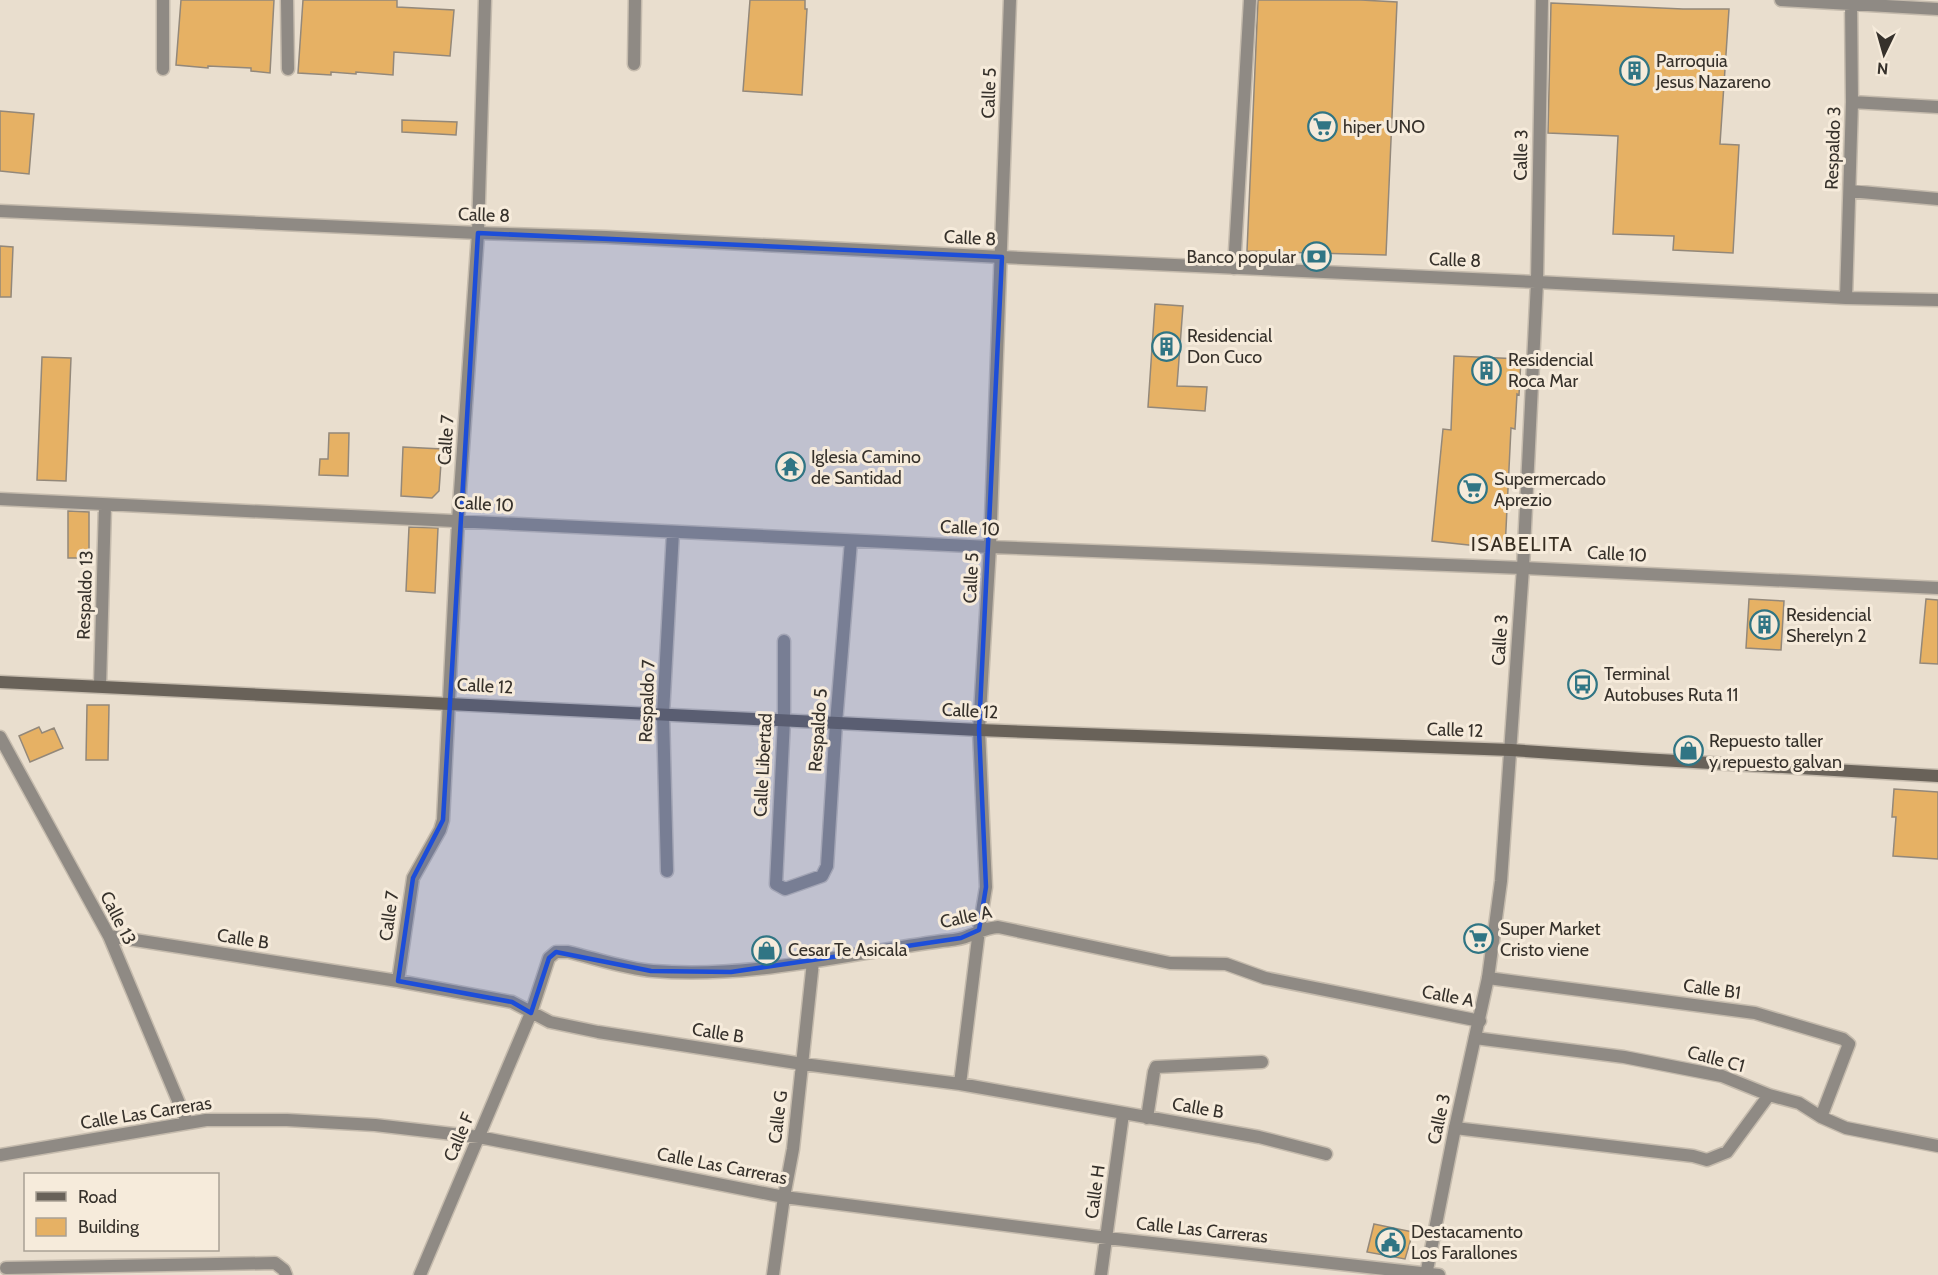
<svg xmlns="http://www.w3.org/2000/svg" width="1938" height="1275" viewBox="0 0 1938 1275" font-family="Cabin,sans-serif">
  <rect width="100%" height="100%" fill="#e9dece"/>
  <path fill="#e6b164" stroke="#93887a" stroke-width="1.5" d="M181,0h93l-4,73 -19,-2v-3l-43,-2v2l-32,-3z
    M303,0h94v7l57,3 -4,46 -56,-4 -1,23 -37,-3v2l-25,-2v3l-33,-2z
    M750,0h55v9h2l-5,86 -59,-4z
    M1258,0h103l36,2 -11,253 -139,-4z
    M1551,3l132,6h46l-9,135 19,1 -6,108 -60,-3 1,-14 -61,-2 5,-98 -70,-3z
    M0,111l34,3 -5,60 -29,-3z
    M402,120l55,2 -1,13 -54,-3z
    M0,246l13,1 -2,50h-11z
    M1155,304l28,2 -6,80 30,1 -2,24 -57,-4z
    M1454,356l67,3 -2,36 -2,-1 -2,35 -4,-1 -6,121 -73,-8 11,-112 8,1z
    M42,357l29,1 -5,123 -29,-1z
    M329,433h20l-1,43 -29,-1 1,-16h8z
    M403,447l39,2 -3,42 -7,7 -31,-2z
    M68,511l21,1v46h-21z
    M409,527l29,1 -3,65 -29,-2z
    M1749,599l35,2 -3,49 -35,-2z
    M1926,599l12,1v64l-18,-1z
    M87,705h22l-1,55h-22z
    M39,727l3,6 12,-5 9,20 -33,14 -11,-26z
    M1894,789l44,3v67l-45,-3 3,-39h-4z
    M1374,1224l39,8 -8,27 -38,-7z"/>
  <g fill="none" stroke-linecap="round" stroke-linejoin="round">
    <defs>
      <path id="minor" d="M287,0l1,69
        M1781,0l157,9
        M634,64l1,-64
        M163,69v-69
        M1852,102l86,5
        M1850,191l88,8
        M1234,268l16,-268
        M1537,282l309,16 92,2
        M1846,298l6,-196 -1,-102
        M0,499l990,48 533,21 415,20
        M784,641v79l-8,164 9,5 37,-13 5,-10 9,-143 15,-182
        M100,686l5,-181
        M0,737l109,199 78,186
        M667,871l-4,-157 10,-182
        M109,936l289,45 114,21 38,20 48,10 205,32 157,20 299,53 67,17
        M1488,978l267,35 88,26 6,5 -28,73
        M398,981l15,-103 27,-48 3,-10 15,-299 20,-288 7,-233
        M1475,1038l149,19 98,19 47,19 30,8 22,14 25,11 92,18
        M960,1084l19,-154 7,-43 -7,-157 11,-183 20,-547
        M1147,1118l7,-46 2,-5 106,-5
        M1455,1128l238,28 14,4 20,-8 42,-57
        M0,1155l206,-35h81l88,5 104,12 305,60 323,41 332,37
        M6,1268l269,-5 9,7 2,5
        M420,1275l111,-262 18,-55 7,-6h12c26,6 58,17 85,19 97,8 192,-17 289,-30 8,-1 18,-1 26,-5 12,-4 17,-8 30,-9l172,36 56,1 39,14 215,43
        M773,1275l11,-78 9,-48 20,-187
        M1101,1275l22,-161"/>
      <path id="tertiary" d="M0,211l478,22 128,4 396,20 535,25
        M1426,1275l29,-147 33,-150 13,-97 22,-313 14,-286 5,-282"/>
      <path id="secondary" d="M0,682l979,48 532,20 131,9 296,17"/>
    </defs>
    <use href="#minor" stroke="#c5bbad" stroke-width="15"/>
    <use href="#tertiary" stroke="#c5bbad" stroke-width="15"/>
    <use href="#secondary" stroke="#c5bbad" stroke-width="15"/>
    <use href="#minor" stroke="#8f8a84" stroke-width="12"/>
    <use href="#tertiary" stroke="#8f8a84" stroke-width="12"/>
    <use href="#secondary" stroke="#696259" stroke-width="12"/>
  </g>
  <path fill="#1d4ed8" fill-opacity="0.2" stroke="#1d4ed8" stroke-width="4.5" stroke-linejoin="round" d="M478,233l524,24 -23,473 7,157 -7,43 -18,8 -230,34 -80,-1 -95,-19 -7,6 -18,55 -19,-11 -114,-21 15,-103 30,-58z"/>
  <defs>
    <symbol id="building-ring" viewBox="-11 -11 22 22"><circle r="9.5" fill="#f6ebdb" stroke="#307584" stroke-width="1.5"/><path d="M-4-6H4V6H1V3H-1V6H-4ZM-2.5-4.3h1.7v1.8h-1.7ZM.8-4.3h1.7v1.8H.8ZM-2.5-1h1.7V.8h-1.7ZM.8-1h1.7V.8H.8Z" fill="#307584"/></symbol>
    <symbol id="supermarket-ring" viewBox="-11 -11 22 22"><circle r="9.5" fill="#f6ebdb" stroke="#307584" stroke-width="1.5"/><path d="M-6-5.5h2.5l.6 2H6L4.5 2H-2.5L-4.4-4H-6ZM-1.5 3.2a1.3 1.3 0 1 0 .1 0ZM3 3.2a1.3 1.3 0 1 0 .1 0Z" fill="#307584"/></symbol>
    <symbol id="bank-ring" viewBox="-11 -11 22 22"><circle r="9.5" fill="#f6ebdb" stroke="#307584" stroke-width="1.5"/><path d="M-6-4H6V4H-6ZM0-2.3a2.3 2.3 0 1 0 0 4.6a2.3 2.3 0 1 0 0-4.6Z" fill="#307584"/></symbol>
    <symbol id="temple-ring" viewBox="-11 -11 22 22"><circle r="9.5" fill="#f6ebdb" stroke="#307584" stroke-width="1.5"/><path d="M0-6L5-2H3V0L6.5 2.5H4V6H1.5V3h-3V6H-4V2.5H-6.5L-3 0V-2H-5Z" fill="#307584"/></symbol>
    <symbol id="bus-ring" viewBox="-11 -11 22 22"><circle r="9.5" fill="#f6ebdb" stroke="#307584" stroke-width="1.5"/><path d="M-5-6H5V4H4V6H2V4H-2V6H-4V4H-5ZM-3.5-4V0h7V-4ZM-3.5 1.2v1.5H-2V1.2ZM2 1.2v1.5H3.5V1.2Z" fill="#307584"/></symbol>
    <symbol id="shop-ring" viewBox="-11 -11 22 22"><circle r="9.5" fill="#f6ebdb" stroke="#307584" stroke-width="1.5"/><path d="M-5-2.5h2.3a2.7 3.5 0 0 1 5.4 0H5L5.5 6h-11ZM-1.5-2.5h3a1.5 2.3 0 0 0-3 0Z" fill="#307584"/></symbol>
    <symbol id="civic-ring" viewBox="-11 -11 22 22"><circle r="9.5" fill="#f6ebdb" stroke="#307584" stroke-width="1.5"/><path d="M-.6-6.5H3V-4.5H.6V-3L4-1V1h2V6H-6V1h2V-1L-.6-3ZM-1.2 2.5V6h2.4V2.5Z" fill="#307584"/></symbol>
  </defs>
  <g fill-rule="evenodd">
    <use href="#building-ring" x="1618" y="54" width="33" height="33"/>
    <use href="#supermarket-ring" x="1306" y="110" width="33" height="33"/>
    <use href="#bank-ring" x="1300" y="240" width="33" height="33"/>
    <use href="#building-ring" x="1150" y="330" width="33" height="33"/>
    <use href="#building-ring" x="1470" y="354" width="33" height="33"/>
    <use href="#temple-ring" x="774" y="450" width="33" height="33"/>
    <use href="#supermarket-ring" x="1456" y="472" width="33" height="33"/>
    <use href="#building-ring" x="1748" y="608" width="33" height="33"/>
    <use href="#bus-ring" x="1566" y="668" width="33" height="33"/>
    <use href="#shop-ring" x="1672" y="734" width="33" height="33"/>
    <use href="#supermarket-ring" x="1462" y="922" width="33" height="33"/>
    <use href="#shop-ring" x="750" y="934" width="33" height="33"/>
    <use href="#civic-ring" x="1374" y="1226" width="33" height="33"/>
  </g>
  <g text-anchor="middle" stroke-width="6" stroke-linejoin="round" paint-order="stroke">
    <g font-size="18" fill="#36312b" stroke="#f6ebdb" text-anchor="start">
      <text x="1656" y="67">Parroquia<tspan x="1656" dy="21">Jesus Nazareno</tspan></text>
      <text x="1343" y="133">hiper UNO</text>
      <text x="1296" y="263" text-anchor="end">Banco popular</text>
      <text x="1187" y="342">Residencial<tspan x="1187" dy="21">Don Cuco</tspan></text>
      <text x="1508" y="366">Residencial<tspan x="1508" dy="21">Roca Mar</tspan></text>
      <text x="811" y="463">Iglesia Camino<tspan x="811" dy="21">de Santidad</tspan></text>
      <text x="1494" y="485">Supermercado<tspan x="1494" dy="21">Aprezio</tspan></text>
      <text x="1786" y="621">Residencial<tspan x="1786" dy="21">Sherelyn 2</tspan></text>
      <text x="1604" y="680">Terminal<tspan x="1604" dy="21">Autobuses Ruta 11</tspan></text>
      <text x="1709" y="747">Repuesto taller<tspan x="1709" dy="21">y repuesto galvan</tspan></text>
      <text x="1500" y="935">Super Market<tspan x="1500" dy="21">Cristo viene</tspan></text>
      <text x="788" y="956">Cesar Te Asicala</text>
      <text x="1411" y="1238">Destacamento<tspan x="1411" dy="21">Los Farallones</tspan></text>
    </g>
    <g font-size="18" fill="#36312b" stroke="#f6ebdb">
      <text transform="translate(989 93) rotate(-88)" y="6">Calle 5</text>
      <text transform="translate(1833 148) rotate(-88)" y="6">Respaldo 3</text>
      <text transform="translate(1521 155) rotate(-89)" y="6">Calle 3</text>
      <text transform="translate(484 215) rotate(2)" y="6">Calle 8</text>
      <text transform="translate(970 238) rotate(3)" y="6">Calle 8</text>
      <text transform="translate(1455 260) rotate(2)" y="6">Calle 8</text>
      <text transform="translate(446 440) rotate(-86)" y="6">Calle 7</text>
      <text transform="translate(484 504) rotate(3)" y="6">Calle 10</text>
      <text transform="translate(970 528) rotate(3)" y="6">Calle 10</text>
      <text transform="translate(1617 554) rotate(3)" y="6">Calle 10</text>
      <text transform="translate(971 578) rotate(-87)" y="6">Calle 5</text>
      <text transform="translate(85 595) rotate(-88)" y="6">Respaldo 13</text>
      <text transform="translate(1500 640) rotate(-86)" y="6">Calle 3</text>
      <text transform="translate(485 686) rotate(3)" y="6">Calle 12</text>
      <text transform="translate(647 701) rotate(-88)" y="6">Respaldo 7</text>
      <text transform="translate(970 711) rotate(3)" y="6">Calle 12</text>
      <text transform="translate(818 730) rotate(-86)" y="6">Respaldo 5</text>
      <text transform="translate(1455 730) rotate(2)" y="6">Calle 12</text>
      <text transform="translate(763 765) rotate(-87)" y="6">Calle Libertad</text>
      <text transform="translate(389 916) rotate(-82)" y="6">Calle 7</text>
      <text transform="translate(966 917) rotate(-12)" y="6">Calle A</text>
      <text transform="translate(118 918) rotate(63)" y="6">Calle 13</text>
      <text transform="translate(243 939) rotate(9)" y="6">Calle B</text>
      <text transform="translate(1712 989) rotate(8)" y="6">Calle B1</text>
      <text transform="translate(1448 996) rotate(11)" y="6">Calle A</text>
      <text transform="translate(718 1033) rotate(9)" y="6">Calle B</text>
      <text transform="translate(1716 1059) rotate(15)" y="6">Calle C1</text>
      <text transform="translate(1198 1108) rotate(10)" y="6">Calle B</text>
      <text transform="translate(146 1113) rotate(-9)" y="6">Calle Las Carreras</text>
      <text transform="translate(778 1117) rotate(-83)" y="6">Calle G</text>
      <text transform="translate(1439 1119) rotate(-78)" y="6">Calle 3</text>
      <text transform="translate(459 1137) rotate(-67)" y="6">Calle F</text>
      <text transform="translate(722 1166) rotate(11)" y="6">Calle Las Carreras</text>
      <text transform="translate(1095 1192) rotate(-82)" y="6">Calle H</text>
      <text transform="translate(1202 1230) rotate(6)" y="6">Calle Las Carreras</text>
    </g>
    <g font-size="20" letter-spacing="1.5" fill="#362d21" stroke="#f6ebdb">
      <text x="1522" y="551">ISABELITA</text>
    </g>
  </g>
  <rect x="24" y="1173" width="195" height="78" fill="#f6ebdb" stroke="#a9a195" stroke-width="1.5"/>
  <rect x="36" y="1192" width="30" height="9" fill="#696259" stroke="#a9a195" stroke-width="1.5"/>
  <text x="78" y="1203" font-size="18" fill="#36312b">Road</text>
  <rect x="36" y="1218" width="30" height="18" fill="#e6b164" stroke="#a9a195" stroke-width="1.5"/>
  <text x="78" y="1233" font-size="18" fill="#36312b">Building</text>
  <g transform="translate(1884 54) rotate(185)" stroke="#f6ebdb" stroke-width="4.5" paint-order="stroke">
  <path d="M0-4.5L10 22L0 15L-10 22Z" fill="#36312b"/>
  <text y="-9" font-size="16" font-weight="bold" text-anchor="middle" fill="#36312b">N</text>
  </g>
</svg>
